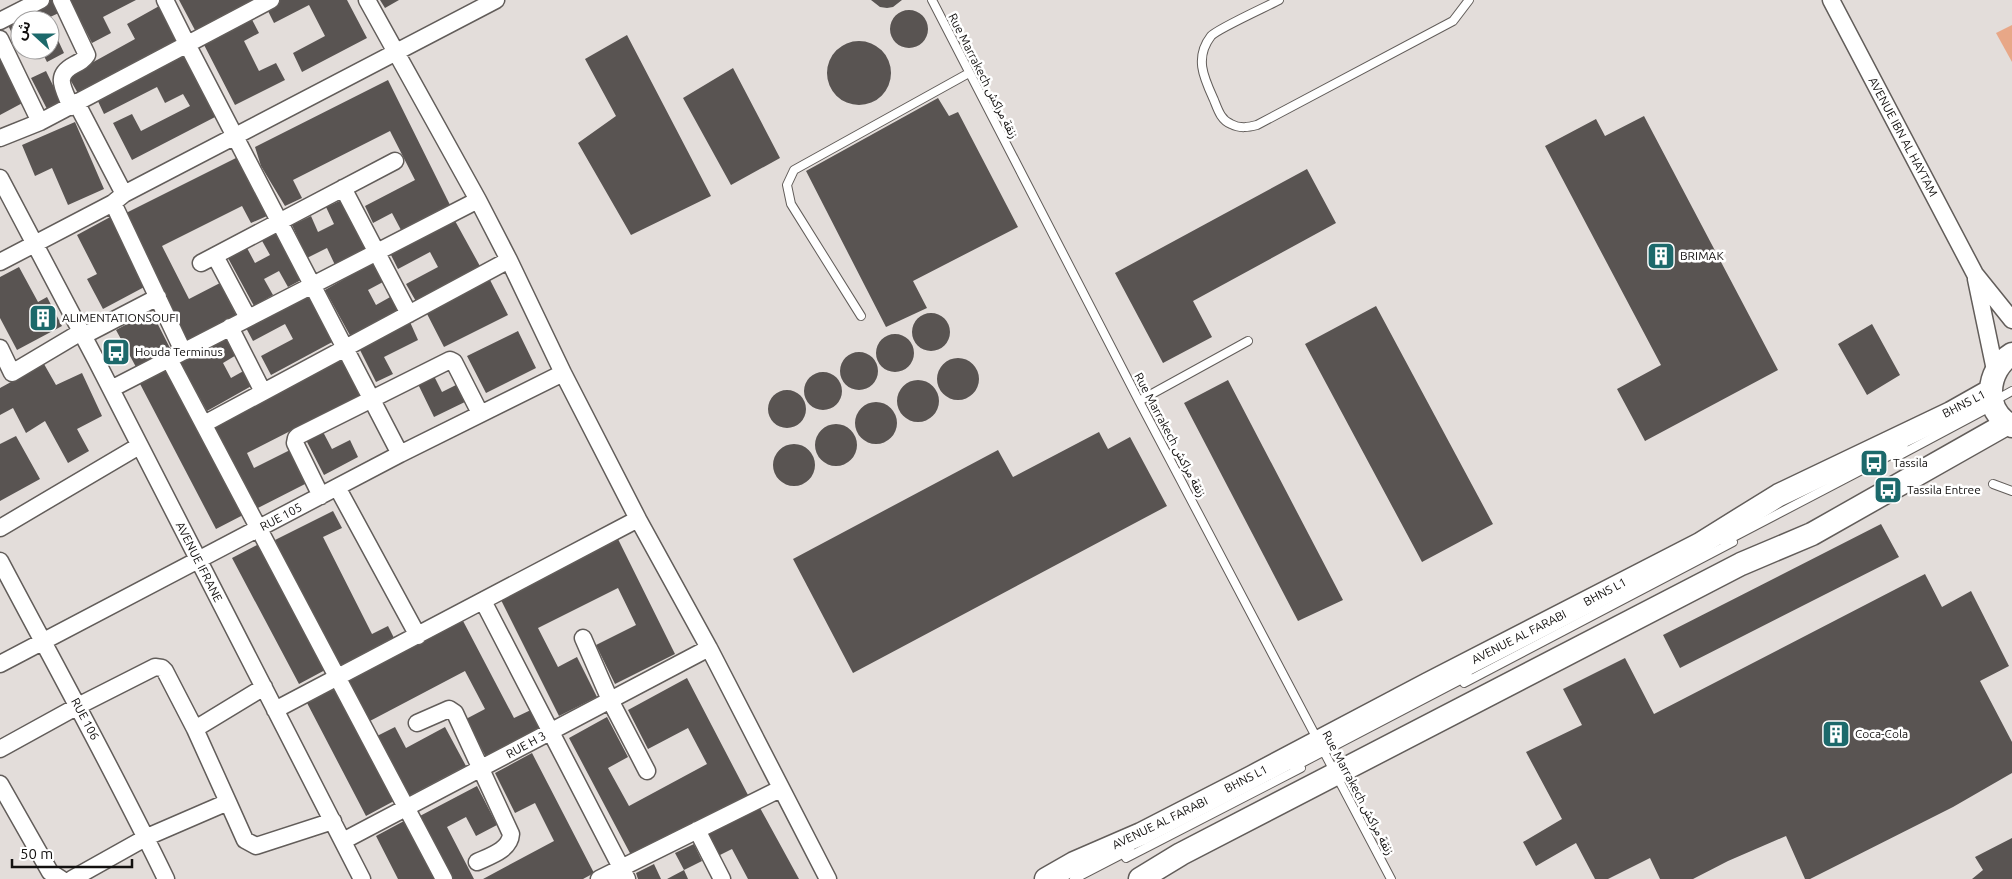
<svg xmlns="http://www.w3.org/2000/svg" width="2012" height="879" viewBox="0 0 2012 879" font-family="Ubuntu,'Noto Sans Arabic',sans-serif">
  <rect width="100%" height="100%" fill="#e3ddda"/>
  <path fill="#e8a787" d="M2012,25v37l-16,-29z"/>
  <path fill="#595452" d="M49,0h8l6,11 -15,7v2h-28v30l-14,-29z
    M70,0h66l-33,17 8,16 -19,10z
    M179,0h76l-59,32z
    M279,0h68l20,38 -65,34 -9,-19 32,-17 -16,-31 -35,18 -8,-16z
    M380,0h19l-14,8z
    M871,0h31l-9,7 -6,1 -7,-1z
    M161,5l19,35 -101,55 -11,-19 67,-37 -8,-15z
    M890 29a19 19 0 1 1 38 0a19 19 0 1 1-38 0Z
    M249,14l10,19 -15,8 15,30 17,-8 9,17 -50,25 -34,-66z
    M50,23l14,30 -17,9 -6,-12h9z
    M627,35l84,161 -80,39 -53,-92 38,-27 -31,-57z
    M827 73a32 32 0 1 1 64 0a32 32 0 1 1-64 0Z
    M0,46l28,54 -28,15z
    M185,52l32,64 -85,44 -19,-37 19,-9 9,17 49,-25 -7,-12 -18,9 -8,-16 -53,27 -8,-17z
    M733,68l47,90 -49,27 -48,-87z
    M46,71l15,31 -14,7 -16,-31z
    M388,80l62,125 -49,25 -9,-17 -19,10 -8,-17 50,-26 -25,-49 -97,49 9,18 -17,8 -24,-40 -6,-19z
    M938,98l11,18 9,-4 60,115 -105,54 14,27 -41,19 -80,-156z
    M1644,116l134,254 -133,71 -28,-52 44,-24 -116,-219 51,-27 9,17z
    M75,122l29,67 -36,16 -16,-37 -17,8 -13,-31z
    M238,157l29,59 -16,7 -9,-17 -80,40 27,53 31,-16 17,34 -50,25 -63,-128z
    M1307,169l29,54 -143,78 19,36 -49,26 -48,-90z
    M342,200l24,50 -31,15 -8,-17 -20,10 -15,-33 19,-9 7,16 16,-8 -8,-17z
    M112,216l36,69 -45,24 -16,-30 10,-5 -20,-39z
    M454,219l27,49 -64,35 -11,-19 32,-17 -8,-15 -32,17 -8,-16z
    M277,230l26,49 -15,8 -9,-16 -15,8 9,16 -19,11 -26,-48 19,-10 8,15 15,-8 -9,-16z
    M372,263l11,19 -15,8 8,15 16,-9 8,15 -48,28 -27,-49z
    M19,267l19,35 9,-5 15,29 -45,24 -17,-32v-41z
    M489,278l19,37 -64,32 -19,-37z
    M309,291l27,49 -65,35 -10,-19 32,-17 -8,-15 -32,17 -8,-15z
    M1376,306l117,218 -71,38 -117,-218z
    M151,311l19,37 -34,19 -20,-37z
    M912 332a19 19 0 1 1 38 0a19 19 0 1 1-38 0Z
    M410,322l8,18 -34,17 9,17 -17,8 -17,-34z
    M1872,324l28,51 -33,20 -29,-51z
    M518,331l18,37 -50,25 -19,-37z
    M876 353a19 19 0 1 1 38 0a19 19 0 1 1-38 0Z
    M227,336l11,18 -15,9 8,15 16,-9 8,15 -48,27 -27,-49z
    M840 371a19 19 0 1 1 38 0a19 19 0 1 1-38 0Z
    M937 379a21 21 0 1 1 42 0a21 21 0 1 1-42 0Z
    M344,358l19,36 -116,59 7,15 36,-18 17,33 -53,27 -43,-85z
    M44,364l12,21 26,-12 20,43 -25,13 12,22 -21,12 -23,-42 -19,12 -13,-25 -13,7v-27z
    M167,365l78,149 -29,15 -78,-149z
    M804 391a19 19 0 1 1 38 0a19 19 0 1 1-38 0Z
    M432,372l10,20 18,-9 9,17 -35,17 -18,-37z
    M897 401a21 21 0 1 1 42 0a21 21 0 1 1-42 0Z
    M1228,380l115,220 -45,21 -114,-218z
    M768 409a19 19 0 1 1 38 0a19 19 0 1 1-38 0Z
    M855 423a21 21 0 1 1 42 0a21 21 0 1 1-42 0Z
    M815 445a21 21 0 1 1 42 0a21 21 0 1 1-42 0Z
    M322,430l10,19 18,-9 8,17 -34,18 -19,-37z
    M1099,432l9,17 22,-12 37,69 -314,167 -60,-114 205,-109 15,27z
    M16,436l24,43 -40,22v-57z
    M773 465a21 21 0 1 1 42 0a21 21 0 1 1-42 0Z
    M333,511l9,17 -19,9 49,97 16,-8 8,16 -56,29 -65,-131z
    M1881,524l18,33 -219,111 -17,-33z
    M617,537l58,117 -60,30 -19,-39 40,-20 -18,-37 -80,40 20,39 19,-10 20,40 -38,19 -60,-120z
    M261,543l66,126 -28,15 -67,-126z
    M1925,574l17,33 29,-16 38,75 -29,15 32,61v31l-59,34 -143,72h-5l-19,-43 -58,25 -35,18h-33l-10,-21 -42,21h-13l-19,-36 -40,23 -13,-24 39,-23 -36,-67 56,-27 -19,-36 62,-31 29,56z
    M462,619l52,99 21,-10 11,20 -59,31 -21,-40 19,-10 -20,-38 -97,51 -22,-41z
    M687,678l61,117 -116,62 -63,-119 38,-21 21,40 -20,11 21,38 78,-42 -19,-36 -40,21 -20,-39z
    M335,686l59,115 -28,15 -60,-115z
    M395,727l11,21 39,-21 21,39 -59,31 -32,-60z
    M532,753l62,120 -11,6h-100l71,-38 -19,-38 -20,10 -20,-40z
    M477,786l20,39 -21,11 -10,-19 -19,10 27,52h-25l-31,-62z
    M759,806l40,73h-51l-16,-30 -16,8 -12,-21z
    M404,821l31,58h-37l-22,-43z
    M2012,838v41h-40l11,-9 -8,-13z
    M694,844l8,17 -18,9 4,9h-21l17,-9 -9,-17z
    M654,864l7,15h-23l-2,-6z"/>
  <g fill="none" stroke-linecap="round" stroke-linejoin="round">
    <defs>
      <path id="lane" d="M932,0l207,401 252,478
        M1279,0c-11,6 -62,29 -68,36 -17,22 -7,42 3,64 4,10 7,20 17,24 9,5 18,3 26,1l196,-104 16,-21
        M861,316l-70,-112 -4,-19 7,-15 175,-97
        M1139,401l109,-60
        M1994,401l18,-10
        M1900,455l92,-49
        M1993,484l19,7
        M1724,542l180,-94
        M1464,683l269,-141
        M1294,767l174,-91
        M1126,858l175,-90
        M1074,879l56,-29"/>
      <path id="street" d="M61,0l26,55c-3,5 -7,7 -13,10 -21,11 -10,24 -3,42
        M165,0l22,44 213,410
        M367,0l111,200 31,60 54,113 75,146 71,129 119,231
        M1831,0l144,274 37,46
        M0,21l41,-21
        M0,39l40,83 -40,16
        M76,102l48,92
        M40,122l231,-122
        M0,178l96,182 266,519
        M343,188l66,126
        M113,203l70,148
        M215,256l33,62
        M0,262l113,-59 11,-9 372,-194
        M201,263l194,-102
        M1976,279l19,91
        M230,327l33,65
        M83,336l75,-39
        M0,348l12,25 69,-41
        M169,359l275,520
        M111,389l367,-189
        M204,424l305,-164
        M337,487l81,149
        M321,496l-26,-53 1,-5 2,-2 152,-76 4,2 26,51
        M0,528l139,-82
        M0,561c56,106 114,210 166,318
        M483,601l144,278
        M583,638l27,62 37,71
        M0,664l400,-210 163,-81
        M275,710l363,-191
        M417,723l32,-14 6,4 56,121c-1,16 -21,22 -34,28
        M195,729l69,-42
        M0,749l78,-43 77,-39 7,1 3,3 30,58 33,73 -81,35 -75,42
        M0,784l50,88 11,7
        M228,802l17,38 11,6 77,-25
        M697,830l25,49
        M343,841l366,-193
        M599,879l181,-90"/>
      <path id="secondary" d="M2012,354c-26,16 -30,57 0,72
        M1046,879l28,-16 67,-29 111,-57 176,-93 272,-140 79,-49 172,-82 39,-22
        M1140,879l41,-25 560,-290 71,-30 196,-111"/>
    </defs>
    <use href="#lane" stroke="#625d5a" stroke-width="10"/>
    <use href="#street" stroke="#625d5a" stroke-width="19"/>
    <use href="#secondary" stroke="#625d5a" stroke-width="25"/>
    <use href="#lane" stroke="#fff" stroke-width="8"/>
    <use href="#street" stroke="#fff" stroke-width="16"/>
    <use href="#secondary" stroke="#fff" stroke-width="22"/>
  </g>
  <defs>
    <symbol id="building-square" viewBox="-11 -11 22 22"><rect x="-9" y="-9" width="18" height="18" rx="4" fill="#1c696b" stroke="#fff"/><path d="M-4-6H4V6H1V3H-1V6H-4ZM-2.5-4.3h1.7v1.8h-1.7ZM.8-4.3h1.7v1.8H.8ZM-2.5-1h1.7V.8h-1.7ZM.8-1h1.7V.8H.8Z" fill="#fff"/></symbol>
    <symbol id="bus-square" viewBox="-11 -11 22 22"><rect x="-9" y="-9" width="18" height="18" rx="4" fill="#1c696b" stroke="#fff"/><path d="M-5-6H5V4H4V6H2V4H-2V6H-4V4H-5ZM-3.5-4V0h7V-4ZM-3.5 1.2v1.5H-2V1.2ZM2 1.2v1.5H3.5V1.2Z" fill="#fff"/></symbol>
  </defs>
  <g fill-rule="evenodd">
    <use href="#building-square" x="1645" y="240" width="32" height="32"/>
    <use href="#building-square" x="27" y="302" width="32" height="32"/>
    <use href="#bus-square" x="100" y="336" width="32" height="32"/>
    <use href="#bus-square" x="1858" y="447" width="32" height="32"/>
    <use href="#bus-square" x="1872" y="474" width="32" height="32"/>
    <use href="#building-square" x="1820" y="718" width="32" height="32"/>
  </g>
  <g text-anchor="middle" stroke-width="5" stroke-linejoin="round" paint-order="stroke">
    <g font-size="12" fill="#12100f" stroke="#fff">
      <text transform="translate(983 76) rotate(63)" y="4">Rue Marrakech زنقة مراكش</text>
      <text transform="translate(1903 137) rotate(62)" y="4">AVENUE IBN AL HAYTAM</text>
      <text transform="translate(1964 404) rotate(-27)" y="4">BHNS L1</text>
      <text transform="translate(1170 435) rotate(62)" y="4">Rue Marrakech زنقة مراكش</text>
      <text transform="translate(281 517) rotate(-28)" y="4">RUE 105</text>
      <text transform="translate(199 562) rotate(63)" y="4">AVENUE IFRANE</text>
      <text transform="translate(1605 592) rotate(-28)" y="4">BHNS L1</text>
      <text transform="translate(1519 637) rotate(-27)" y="4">AVENUE AL FARABI</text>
      <text transform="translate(85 719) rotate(62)" y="4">RUE 106</text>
      <text transform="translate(526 745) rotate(-28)" y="4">RUE H 3</text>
      <text transform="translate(1246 779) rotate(-27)" y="4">BHNS L1</text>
      <text transform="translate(1358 793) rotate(62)" y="4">Rue Marrakech زنقة مراكش</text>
      <text transform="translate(1160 823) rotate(-26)" y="4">AVENUE AL FARABI</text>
    </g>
    <g font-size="12" fill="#12100f" stroke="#fff" text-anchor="start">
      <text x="1680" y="260">BRIMAK</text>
      <text x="62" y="322">ALIMENTATIONSOUFI</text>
      <text x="135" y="356">Houda Terminus</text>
      <text x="1893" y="467">Tassila</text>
      <text x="1907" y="494">Tassila Entree</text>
      <text x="1855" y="738">Coca-Cola</text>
    </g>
  </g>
  <g transform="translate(35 35) rotate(291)"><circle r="24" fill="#ffffff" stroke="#a09f9f"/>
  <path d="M0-4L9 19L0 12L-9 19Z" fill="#1c696b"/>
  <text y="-8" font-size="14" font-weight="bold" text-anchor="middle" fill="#12100f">ش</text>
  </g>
  <path d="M12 859v8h120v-8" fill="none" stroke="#12100f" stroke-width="2.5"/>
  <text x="20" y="859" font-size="15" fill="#12100f" stroke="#ffffff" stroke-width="4" paint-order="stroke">50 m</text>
</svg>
